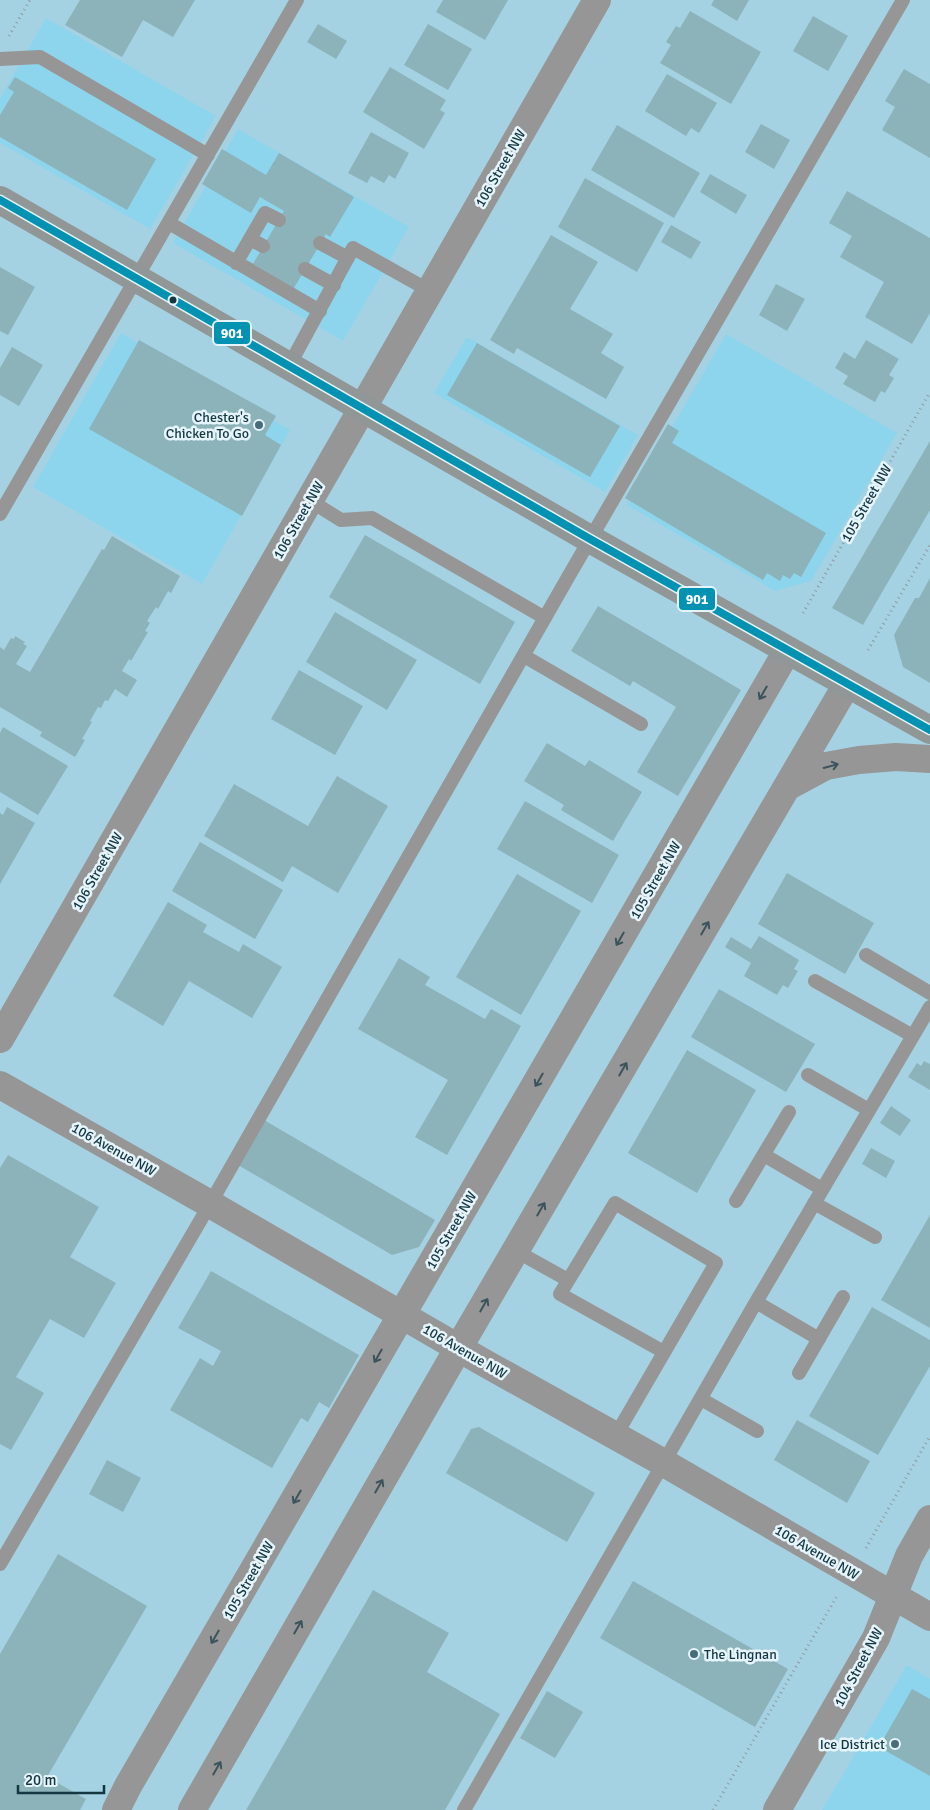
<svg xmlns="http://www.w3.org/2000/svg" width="930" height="1810" viewBox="0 0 930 1810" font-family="Signika,sans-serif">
  <rect width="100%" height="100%" fill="#a5d2e2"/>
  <path fill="#8dd5ed" d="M46,18l170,98 -66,113 -150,-86v-45z
    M238,129l171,98 -66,114 -170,-98z
    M121,333l169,97 -88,154 -169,-97z
    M726,334l171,99 -86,148 -36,10 -148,-86z
    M467,337l171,98 -33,57 -171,-99z
    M907,1665l23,14v131h-108z"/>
  <path fill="#8cb2ba" d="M80,0h115l-22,37 -30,-17 -21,37 -57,-32z
    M443,0h65l-23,40 -49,-28z
    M714,0h35l-12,21 -26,-16z
    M690,11l71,41 -30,52 -71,-41 11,-18 -5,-3 10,-16 4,2z
    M813,16l35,20 -20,35 -35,-20z
    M318,24l29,17 -11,18 -29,-17z
    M428,24l44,25 -24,41 -44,-25z
    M390,67l56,33 -6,10 5,3 -21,36 -61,-37z
    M904,69l26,15v74l-48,-28 13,-23 -10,-6z
    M667,74l50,29 -18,30 -8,-5 -5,8 -41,-25z
    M15,77l141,82 -29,51 -127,-73v-22l14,-23 -6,-4z
    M761,124l29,16 -16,29 -29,-17z
    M617,125l83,48 -26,45 -83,-48z
    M371,132l38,21 -14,26 -6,-4 -5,8 -13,-7 -4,7 -19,-10z
    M222,149l44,26 13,-22 75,44 -24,40 -4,-3 -32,54 -41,-24 31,-53 -24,-14 -9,16 -49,-29z
    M710,174l37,21 -11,19 -36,-22z
    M585,178l79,45 -27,49 -79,-45z
    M847,191l83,47v75l-18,31 -47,-27 19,-35 -44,-25 12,-21 -23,-13z
    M671,225l30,17 -10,17 -30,-17z
    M551,235l47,27 -28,47 43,25 -12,19 23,14 -18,32 -89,-51 -3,6 -24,-14z
    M0,267l35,20 -27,48 -8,-4z
    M776,284l29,15 -18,32 -28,-16z
    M139,340l137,76 -11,19 16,10 -39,71 -153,-87z
    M866,340l33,19 -10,16 5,3 -9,15 -4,-2 -6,11 -32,-18 5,-8 -13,-8 9,-16 11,7z
    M477,343l143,83 -30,51 -143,-82z
    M12,347l31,18 -24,41 -19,-11v-27z
    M668,424l11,7 -7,12 154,90 -25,44 -7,-4 -4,6 -7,-4 -3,6 -13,-8 -4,7 -138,-82z
    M930,441v69l-67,115 -31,-17z
    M365,535l150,87 -35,62 -151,-87z
    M112,536l68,40 -9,17 -3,-2 -10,18 -2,-2 -9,14 3,2 -5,8 3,1 -17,29 -2,-2 -7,12 15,9 -10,17 -12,-8 -7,12 -3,-1 -4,8 -3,-1 -8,14 2,1 -10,17 3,1 -10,17 -35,-21 2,-4 -42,-25v-60l4,3 7,-12 3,1 1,-3 10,6 -2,2 4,2 -11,18 14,8 72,-123 2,1z
    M930,578v105l-27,-16 -9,-32 21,-37h4z
    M598,606l143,84 -63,106 -41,-24 39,-65 -43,-26 -3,5 -59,-35z
    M335,612l82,48 -30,50 -81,-48z
    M299,670l64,36 -28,49 -64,-36z
    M3,727l65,39 -30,49 -38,-23v-59z
    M547,743l38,23 4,-6 53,32 -29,49 -52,-31 3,-5 -40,-24z
    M337,776l51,30 -50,87 -46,-27 -9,16 -79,-46 30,-52 74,42z
    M525,801l94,54 -27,48 -95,-54z
    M7,807l28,16 -35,61v-71l3,2z
    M200,842l83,48 -28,49 -83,-48z
    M787,873l87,50 -29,51 -87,-50z
    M517,874l64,37 -60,104 -65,-38z
    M168,902l39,23 -4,7 36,20 4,-8 39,23 -30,51 -63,-37 -26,45 -50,-30z
    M759,936l40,24 -5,9 4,2 -10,17 -5,-3 -6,10 -33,-19 7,-13 -26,-16 6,-10 20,12z
    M399,958l31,19 -5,8 60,34 6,-10 30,17 -74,129 -32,-18 33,-57 -90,-51z
    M719,989l96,55 -29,48 -95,-55z
    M687,1050l69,40 -59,103 -69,-40z
    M924,1061l6,3v26l-22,-13 9,-14 4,3z
    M891,1106l20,14 -11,16 -20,-13z
    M264,1120l171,100 -16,27 -27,8 -154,-90z
    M871,1148l24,13 -9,17 -24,-14z
    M8,1155l91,52 -29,50 46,26 -32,55 -34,-19 -34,58 28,16 -33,57 -11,-6v-276z
    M930,1215v113l-49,-28z
    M211,1271l148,84 -30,53 -10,-6 -11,20 -7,-4 -29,50 -102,-58 30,-52 13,8 8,-15 -43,-23z
    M872,1307l58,33v26l-52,89 -69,-39z
    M797,1420l73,41 -23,42 -73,-43z
    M479,1427l116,66 -28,49 -121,-69 25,-44z
    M107,1460l34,18 -18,34 -34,-18z
    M58,1554l89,52 -100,171 39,22 -6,11h-80v-156z
    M633,1581l155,88 -33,58 -155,-89z
    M373,1590l76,43 -22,39 73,42 -55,96h-199z
    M912,1689l18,10v77l-51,-29z
    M547,1691l36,21 -28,46 -35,-20z"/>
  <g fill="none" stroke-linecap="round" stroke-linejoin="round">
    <path stroke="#919a9d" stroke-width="3" stroke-dasharray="1 4" stroke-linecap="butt" d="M9,36l21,-36
      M803,613l127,-221
      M868,650l62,-105
      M866,1548l64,-112
      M713,1810l124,-214"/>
    <path stroke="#979696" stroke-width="14" d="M0,59l40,-2 168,98
      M169,223l151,88
      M250,239l13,7
      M320,243l28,15
      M236,263l29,-50 14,7
      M305,269l29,16
      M289,366l64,-118 77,43
      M309,500l32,20 31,-2 173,100
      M0,514l297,-514
      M524,656l117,68
      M866,955l64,38
      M815,981l98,55
      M808,1075l61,35
      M764,1155l58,34
      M736,1201l53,-89
      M814,1203l61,34
      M516,1251l52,29
      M756,1302l63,37
      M799,1373l44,-76
      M701,1399l56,32
      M616,1435l100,-172 -101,-60 -55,91 104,58
      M0,1564l210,-360 357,-625 336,-579
      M464,1810l292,-508 174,-295"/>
    <path stroke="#979696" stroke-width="28" d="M0,1039l597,-1039
      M777,1810l99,-172 33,-82 21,-37"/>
    <path stroke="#979696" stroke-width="28" d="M787,787l39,-21 33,-6 37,-3 34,2
      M0,1085l210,119 271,157 183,102 266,154
      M116,1810l12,-24 659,-1135
      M192,1810l267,-463 388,-663"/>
    <path stroke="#919696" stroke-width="28" d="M0,200l590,339 340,191"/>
    <defs>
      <path id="bus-1" d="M0,200l590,339 340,191"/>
    </defs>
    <use href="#bus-1" stroke="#e6f5fb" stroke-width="11"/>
    <use href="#bus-1" stroke="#0492b2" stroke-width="8"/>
  </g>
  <defs><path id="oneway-shaft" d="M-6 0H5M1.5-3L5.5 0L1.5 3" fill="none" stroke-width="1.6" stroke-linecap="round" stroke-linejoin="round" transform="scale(1.25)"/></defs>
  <g stroke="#3b545b">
    <use href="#oneway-shaft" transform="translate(763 693) rotate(120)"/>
    <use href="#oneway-shaft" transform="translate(831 766) rotate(-15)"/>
    <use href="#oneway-shaft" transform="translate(705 928) rotate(-60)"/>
    <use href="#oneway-shaft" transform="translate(620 939) rotate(120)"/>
    <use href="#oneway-shaft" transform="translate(623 1069) rotate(-60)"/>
    <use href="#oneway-shaft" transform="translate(539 1080) rotate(120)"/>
    <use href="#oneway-shaft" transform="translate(541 1209) rotate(-60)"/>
    <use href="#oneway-shaft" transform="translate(484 1305) rotate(-60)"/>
    <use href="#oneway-shaft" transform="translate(378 1356) rotate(120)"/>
    <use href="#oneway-shaft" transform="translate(379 1486) rotate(-60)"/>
    <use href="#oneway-shaft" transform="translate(297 1497) rotate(120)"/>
    <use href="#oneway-shaft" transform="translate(298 1627) rotate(-60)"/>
    <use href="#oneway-shaft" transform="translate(215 1637) rotate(120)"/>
    <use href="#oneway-shaft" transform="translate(217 1768) rotate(-60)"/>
  </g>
  <circle fill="#143742" stroke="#e6f5fb" stroke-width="2" cx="173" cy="300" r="4.5"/>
  <g fill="#476d7a" stroke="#e6f5fb" stroke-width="2">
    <circle cx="259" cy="425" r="5"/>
    <circle cx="694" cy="1654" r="5"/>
    <circle cx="895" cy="1744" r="5"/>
  </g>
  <g text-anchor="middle" stroke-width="5" stroke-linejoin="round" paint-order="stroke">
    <g font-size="14" fill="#143742" stroke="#e6f5fb">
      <text transform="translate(500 168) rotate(-60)" y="5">106 Street NW</text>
      <text transform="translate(866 503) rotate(-60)" y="5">105 Street NW</text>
      <text transform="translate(298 520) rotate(-60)" y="5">106 Street NW</text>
      <text transform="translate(97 871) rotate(-60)" y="5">106 Street NW</text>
      <text transform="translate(655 880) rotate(-60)" y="5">105 Street NW</text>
      <text transform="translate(114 1149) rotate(29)" y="5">106 Avenue NW</text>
      <text transform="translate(451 1230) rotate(-60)" y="5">105 Street NW</text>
      <text transform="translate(465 1351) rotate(30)" y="5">106 Avenue NW</text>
      <text transform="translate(817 1552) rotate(30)" y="5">106 Avenue NW</text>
      <text transform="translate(248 1580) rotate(-60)" y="5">105 Street NW</text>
      <text transform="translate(858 1667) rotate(-62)" y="5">104 Street NW</text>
    </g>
    <g font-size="14" fill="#143742" stroke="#e6f5fb" text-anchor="end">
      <text x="249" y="422">Chester's<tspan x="249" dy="16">Chicken To Go</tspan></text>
      <text x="704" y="1659" text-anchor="start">The Lingnan</text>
      <text x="885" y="1749">Ice District</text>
    </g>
  </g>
  <g stroke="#e6f5fb" stroke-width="2">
    <rect x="213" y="321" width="38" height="24" rx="5" fill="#0492b2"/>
    <rect x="678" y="587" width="38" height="24" rx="5" fill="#0492b2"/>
  </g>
  <g font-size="14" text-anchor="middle" font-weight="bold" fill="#fff">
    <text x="232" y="338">901</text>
    <text x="697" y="604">901</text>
  </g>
  <path d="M18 1785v8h86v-8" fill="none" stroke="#143742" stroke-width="2.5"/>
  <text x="25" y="1785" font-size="15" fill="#143742" stroke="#e6f5fb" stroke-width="4" paint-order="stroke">20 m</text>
</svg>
